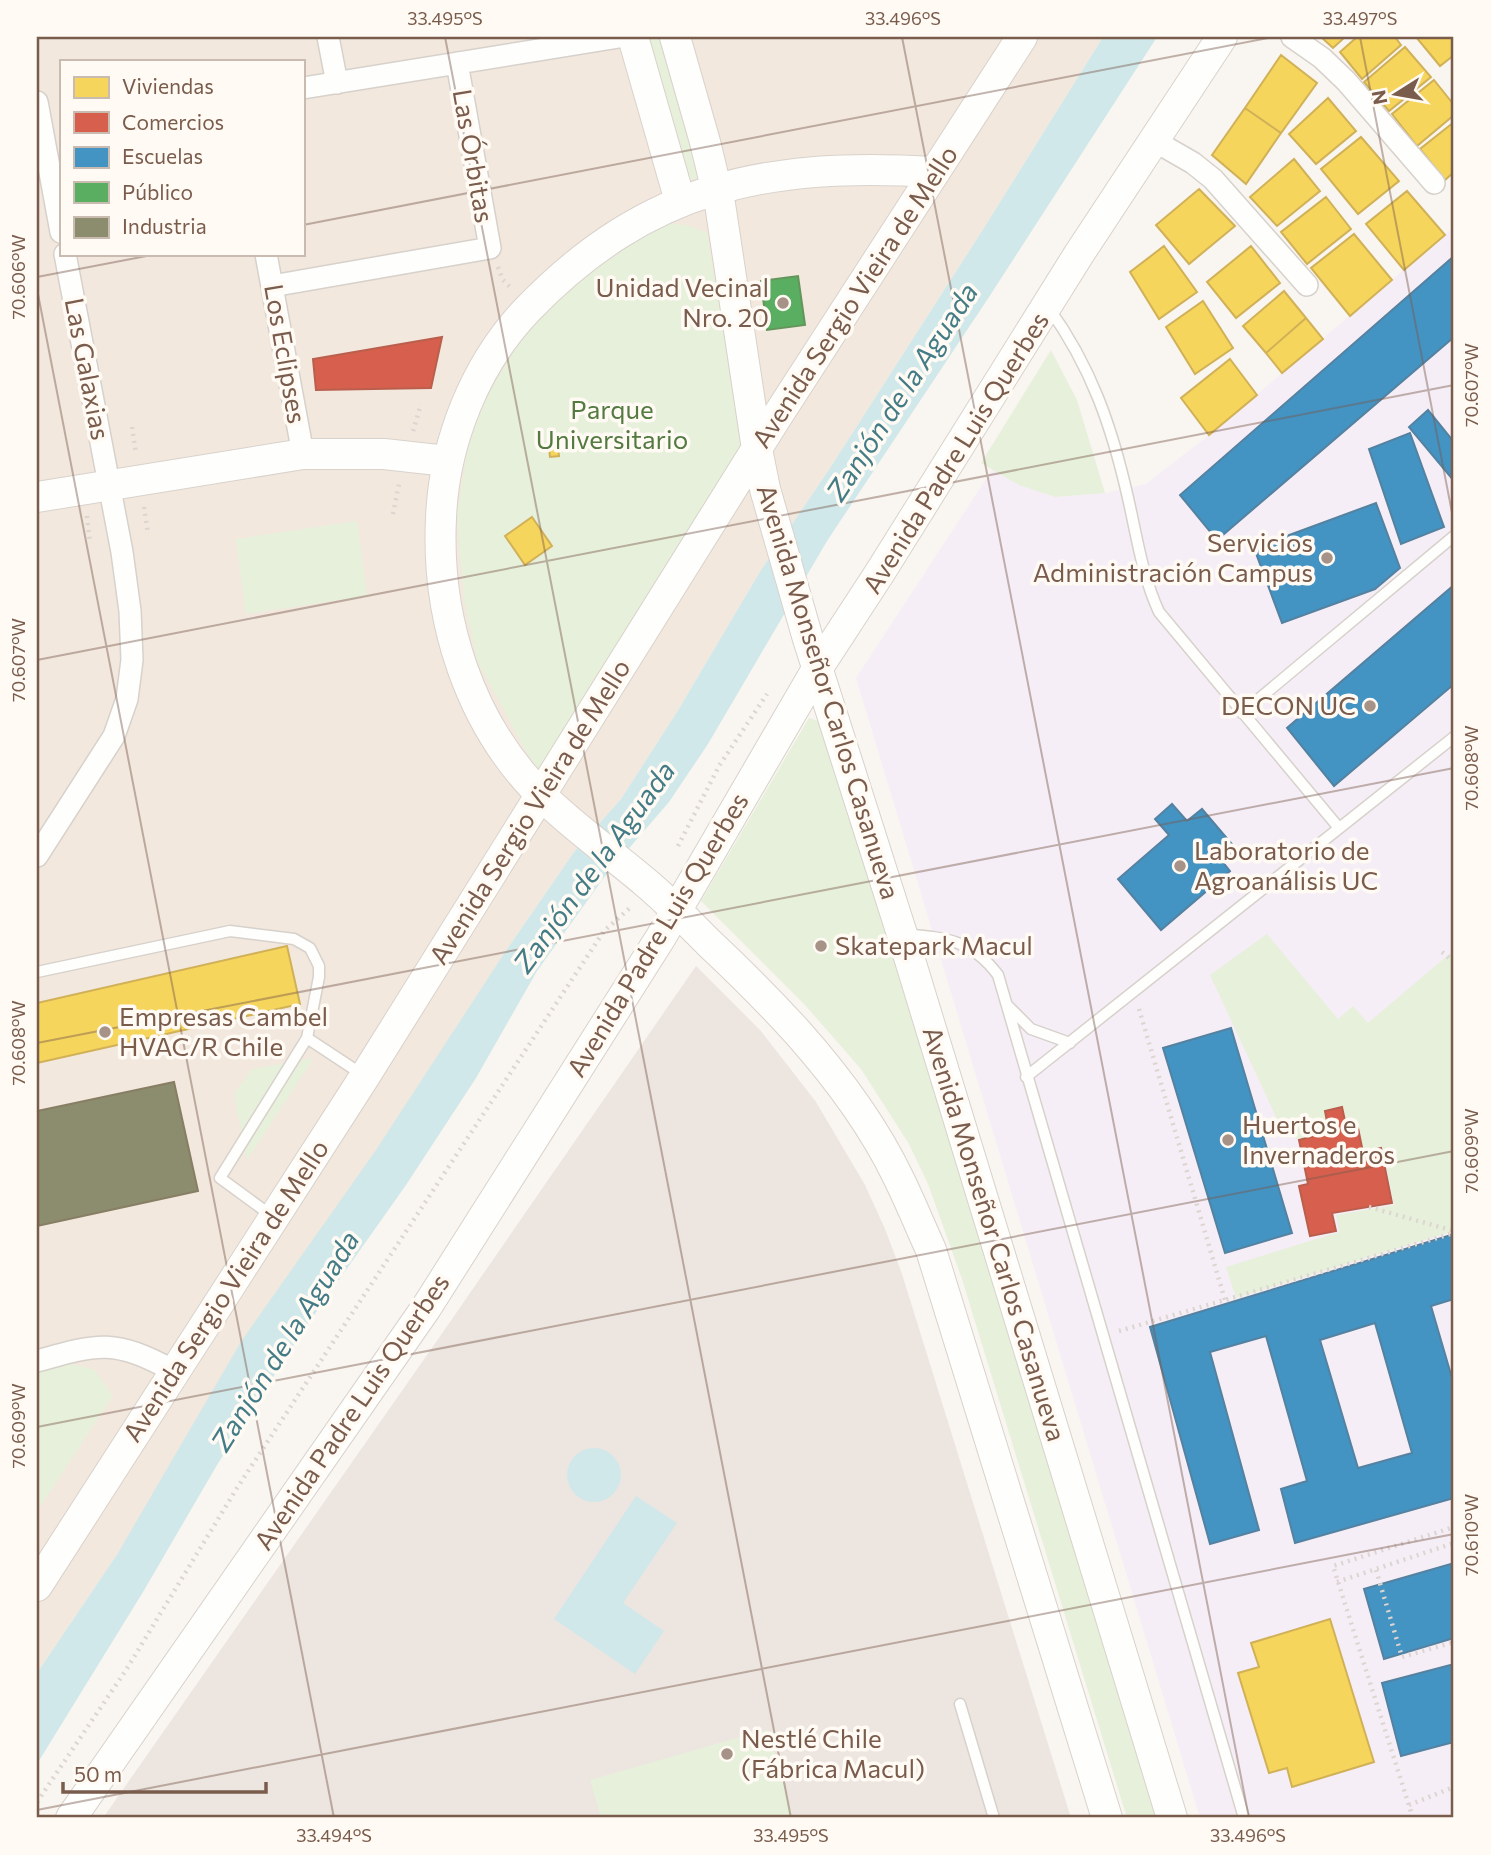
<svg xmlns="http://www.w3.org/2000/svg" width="1491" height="1855" viewBox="0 0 1491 1855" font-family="Commissioner,sans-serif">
  <rect width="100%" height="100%" fill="#f9f5f0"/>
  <path fill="#f2e8de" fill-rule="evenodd" d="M37,37h1066l-121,194 -152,237 -69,102 -84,142 -56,87 -47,53 -71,103 -385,598 -81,120zM61,61h242v193h-242z"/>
  <path fill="#ede5e0" d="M696,966l64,64 56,72 49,83 20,44 17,45 169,544h-968l338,-483z"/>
  <path fill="#f6eef6" d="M1454,227v1591h-254l-344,-1140 136,-208 27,15 36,12 50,-4 41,-9 63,-49z"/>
  <path fill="#e7f0db" d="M645,37h16l40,140 -14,4z
    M670,223l20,3 17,7 36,212 -203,332 -63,-117 -13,-61 -7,-82 11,-70 18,-49 29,-49 35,-42 47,-39 47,-32z
    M1051,350l26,50 28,93 -50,4 -36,-12 -38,-22z
    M357,521l10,75 -121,18 -10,-75z
    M809,718l18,6 333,1094h-33l-165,-539 -34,-95 -19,-40 -48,-75 -56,-64 -104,-104z
    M1267,934l71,85 15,-13 15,17 86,-73v281l-218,67 -10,-31 113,-35 -3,-17 58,-10 -12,-58 -20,3 -4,-22 -11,2 -5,-23 -17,4 4,21 -30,8 -16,-8 -73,-157z
    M314,1058l-67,102 -13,-66 18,-25z
    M68,1363l27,7 18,26 -76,115v-139z
    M768,1729l25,89h-192l-11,-38z"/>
  <path fill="#d0e8ea" d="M1103,37h54l-168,260 -162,244 -119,203 -39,58 -64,74 -68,95 -61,107 -70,107 -106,150 -83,130 -74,127 -106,172v-91l81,-120 124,-213 134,-190 127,-195 71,-103 47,-53 56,-87 84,-142 69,-102 152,-237z
    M567 1475a27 27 0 1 1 54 0a27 27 0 1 1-54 0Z
    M636,1496l41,27 -54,80 41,28 -29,43 -81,-55z"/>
  <path fill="#f6d55c" stroke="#d1b158" stroke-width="2" d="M1321,37h24l-12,11z
    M1357,37h38l6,8 -39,34 -22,-27z
    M1416,37h38v18l-14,11z
    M1405,47l26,30 -42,34 -25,-29z
    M1281,55l36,28 -36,50 -36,-25z
    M1434,80l20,25v10l-37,31 -25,-32z
    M1328,98l28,33 -40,33 -27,-30z
    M1245,108l36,25 -35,51 -34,-29z
    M1454,122v50l-9,8 -25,-31z
    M1361,137l38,44 -41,33 -37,-45z
    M1294,159l26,32 -43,35 -27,-29z
    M1199,189l36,37 -46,38 -33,-39z
    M1407,191l38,44 -41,35 -38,-46z
    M1326,197l25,32 -44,35 -26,-32z
    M1354,234l38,46 -42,36 -39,-48z
    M1164,246l33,46 -38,27 -29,-47z
    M1251,246l29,37 -44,35 -29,-36z
    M1284,291l22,27 -40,35 -23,-27z
    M1203,301l30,47 -38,26 -29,-47z
    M1306,318l17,21 -41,34 -16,-20z
    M1230,359l27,36 -48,40 -28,-37z
    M557,437l2,19 -9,1 -2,-19z
    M532,517l20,29 -27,19 -20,-29z
    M287,946l13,58 -263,59v-60z
    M1330,1619l44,143 -82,25 -5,-19 -18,5 -31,-100 21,-6 -8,-24z"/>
  <path fill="#d6604d" stroke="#ba5f4d" stroke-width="2" d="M442,337l-11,51 -115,2 -3,-31z
    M1342,1107l5,23 11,-2 5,24 18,-4 11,55 -60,10 4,18 -26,5 -11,-50 9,-2 -9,-44 30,-8 -4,-21z"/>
  <path fill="#4393c3" stroke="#5482a0" stroke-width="2" fill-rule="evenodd" d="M1454,256v81l-237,203 -37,-45z
    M1428,410l26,32v39l-45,-54z
    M1410,433l34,94 -43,17 -32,-95z
    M1376,503l24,65 -25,21 -93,34 -28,-75z
    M1454,585v99l-120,102 -47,-58z
    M1172,804l15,17 15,-12 34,40 -14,12 8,10 -69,59 -43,-51 51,-44 -14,-16z
    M1231,1028l61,205 -67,20 -62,-205z
    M1454,1234v65l-23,7 23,79v113l-159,45 -14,-54 26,-8 -41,-145 -56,16 49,178 -49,14 -60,-217zM1375,1323l37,130 -54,15 -38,-128z
    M1454,1563v75l-70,21 -20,-70z
    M1454,1664v78l-53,14 -19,-73z"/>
  <path fill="#5aae61" stroke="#64955b" stroke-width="2" d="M798,276l7,49 -38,5 -6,-49z"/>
  <path fill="#8c8c6e" stroke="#877e64" stroke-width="2" d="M174,1082l24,109 -161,35v-115z"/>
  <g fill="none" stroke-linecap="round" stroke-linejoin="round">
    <defs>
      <path id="service" d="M1048,307c43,59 64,120 80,191 9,39 14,77 31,114l180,216
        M1242,713l212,-177
        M905,934c42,4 67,6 93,41l246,843
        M37,972l193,-41 64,8 16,9 9,18v11l-12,61 -87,140 52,38
        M1007,1005l24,24 39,14
        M307,1038l56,37
        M1026,1077l428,-340
        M960,1704l34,114"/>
      <path id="minor" d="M328,37l9,46
        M1292,37l30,21 24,23 88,102
        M303,88l316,-51
        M37,102l24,130
        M1153,140l40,23 20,16 94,106
        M266,254l37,200
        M272,286l218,-38 -33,-185
        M37,856l77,-120 13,-37 5,-39 -2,-49 -8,-59 -57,-298
        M37,1361c63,-18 77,-22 137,10"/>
      <path id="secondary" d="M633,37l47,164
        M675,37l30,105 15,62 37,245 8,40 43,150 94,295 270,884
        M935,172c-167,-10 -287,13 -407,137 -53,55 -84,134 -87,209 -5,101 28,205 100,277 32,32 70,58 104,87 23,19 43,40 64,61 31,29 61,59 90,91 38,43 74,91 99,143 12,24 22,49 33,73l176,568
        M37,497l266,-43h81l63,7
        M37,1586l328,-510 411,-658 246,-381
        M71,1818l355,-510 235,-371 156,-268 62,-95 200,-320 143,-217"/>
    </defs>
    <use href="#service" stroke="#d7d1cb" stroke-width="13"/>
    <use href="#minor" stroke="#d7d1cb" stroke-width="24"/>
    <use href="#secondary" stroke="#d9d2cb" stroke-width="32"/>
    <path stroke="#dcd5d0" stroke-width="4.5" stroke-dasharray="2 5" stroke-linecap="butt" d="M498,267l5,13 9,9
      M132,427l4,27
      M413,431l8,-27
      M144,507l4,27
      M393,514l6,-30
      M87,516l3,27
      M678,846l41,-80 48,-72
      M1442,952l12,10
      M1139,1009l86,291
      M1369,1207l85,24
      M1119,1331l335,-98
      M1376,1570l26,87 52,-15
      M1337,1582l117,-39
      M37,1802l89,-132 111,-182 334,-507 33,-50 27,-24
      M1409,1805l45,-18
      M1413,1818l-80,-252 121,-39"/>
    <use href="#service" stroke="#fefefd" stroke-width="10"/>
    <use href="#minor" stroke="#fefefd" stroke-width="21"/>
    <use href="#secondary" stroke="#fefefd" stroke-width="30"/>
  </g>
  <path fill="none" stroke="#7a5c4d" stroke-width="2" stroke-opacity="0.45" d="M445,37l346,1781M902,37l347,1781M1360,37l94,486M303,225l970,-188M37,277l120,-23M37,289l297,1529M37,660l1417,-275M37,1043l1417,-275M37,1427l1417,-276M37,1810l1417,-276"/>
  <g fill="#a69286" stroke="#fffaf3" stroke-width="2.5">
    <circle cx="783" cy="303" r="7"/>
    <circle cx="1327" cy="558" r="7"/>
    <circle cx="1370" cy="706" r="7"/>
    <circle cx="1180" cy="866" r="7"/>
    <circle cx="821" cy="946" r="7"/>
    <circle cx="105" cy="1032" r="7"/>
    <circle cx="1228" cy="1140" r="7"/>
    <circle cx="727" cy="1754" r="7"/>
  </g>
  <g text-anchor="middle" stroke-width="7" stroke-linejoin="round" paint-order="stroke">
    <g font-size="26" fill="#7a5c4d" stroke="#fffaf3">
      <text transform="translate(473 156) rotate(80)" y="9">Las Órbitas</text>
      <text transform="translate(855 297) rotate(-57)" y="9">Avenida Sergio Vieira de Mello</text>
      <text transform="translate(285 354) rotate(80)" y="9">Los Eclipses</text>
      <text transform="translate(87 369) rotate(79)" y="9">Las Galaxias</text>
      <text transform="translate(956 453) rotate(-58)" y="9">Avenida Padre Luis Querbes</text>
      <text transform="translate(828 692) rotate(73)" y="9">Avenida Monseñor Carlos Casanueva</text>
      <text transform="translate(530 812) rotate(-58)" y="9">Avenida Sergio Vieira de Mello</text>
      <text transform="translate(658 935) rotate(-59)" y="9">Avenida Padre Luis Querbes</text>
      <text transform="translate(994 1234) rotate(73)" y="9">Avenida Monseñor Carlos Casanueva</text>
      <text transform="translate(226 1291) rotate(-57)" y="9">Avenida Sergio Vieira de Mello</text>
      <text transform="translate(352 1412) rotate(-56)" y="9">Avenida Padre Luis Querbes</text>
    </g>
    <g font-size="26" fill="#7a5c4d" stroke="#fffaf3" text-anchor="start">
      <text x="769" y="297" text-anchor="end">Unidad Vecinal<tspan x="769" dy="30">Nro. 20</tspan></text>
      <text x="1313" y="552" text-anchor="end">Servicios<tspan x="1313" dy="30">Administración Campus</tspan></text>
      <text x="1356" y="715" text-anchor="end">DECON UC</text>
      <text x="1194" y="860">Laboratorio de<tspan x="1194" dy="30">Agroanálisis UC</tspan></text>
      <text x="835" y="955">Skatepark Macul</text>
      <text x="119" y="1026">Empresas Cambel<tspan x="119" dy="30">HVAC/R Chile</tspan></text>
      <text x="1242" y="1134">Huertos e<tspan x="1242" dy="30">Invernaderos</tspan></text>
      <text x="741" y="1748">Nestlé Chile<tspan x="741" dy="30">(Fábrica Macul)</tspan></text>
    </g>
    <g font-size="26" fill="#537a41" stroke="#fffaf3">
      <text x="612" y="419">Parque<tspan x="612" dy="30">Universitario</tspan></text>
    </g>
    <g font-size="28" font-style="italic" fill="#437c86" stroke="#fffaf3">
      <text transform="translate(902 392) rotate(-57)" y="10">Zanjón de la Aguada</text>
      <text transform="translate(594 867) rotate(-54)" y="10">Zanjón de la Aguada</text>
      <text transform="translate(285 1341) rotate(-58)" y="10">Zanjón de la Aguada</text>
    </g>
  </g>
  <rect width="1491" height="1855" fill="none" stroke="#fffaf3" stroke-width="77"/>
  <rect x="60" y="60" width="245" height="196" fill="#fffaf3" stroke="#cabbb1" stroke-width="2"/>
  <rect x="74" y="77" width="35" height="21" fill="#f6d55c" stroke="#cabbb1" stroke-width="2"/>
  <text x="122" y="94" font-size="21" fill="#7a5c4d">Viviendas</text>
  <rect x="74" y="112" width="35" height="21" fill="#d6604d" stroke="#cabbb1" stroke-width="2"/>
  <text x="122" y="130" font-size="21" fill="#7a5c4d">Comercios</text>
  <rect x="74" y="147" width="35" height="21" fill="#4393c3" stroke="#cabbb1" stroke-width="2"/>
  <text x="122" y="164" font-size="21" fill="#7a5c4d">Escuelas</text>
  <rect x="74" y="182" width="35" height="21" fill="#5aae61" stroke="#cabbb1" stroke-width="2"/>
  <text x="122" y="200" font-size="21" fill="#7a5c4d">Público</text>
  <rect x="74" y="217" width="35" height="21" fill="#8c8c6e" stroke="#cabbb1" stroke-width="2"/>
  <text x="122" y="234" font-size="21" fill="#7a5c4d">Industria</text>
  <g transform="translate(1396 94) rotate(259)" stroke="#fffaf3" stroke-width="5" paint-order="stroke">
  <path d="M0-5L12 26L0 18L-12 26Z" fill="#7a5c4d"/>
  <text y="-10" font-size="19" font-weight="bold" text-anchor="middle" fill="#7a5c4d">N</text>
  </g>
  <path d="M63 1782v10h203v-10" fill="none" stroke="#7a5c4d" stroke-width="3.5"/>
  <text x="74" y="1782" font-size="21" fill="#7a5c4d" stroke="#fffaf3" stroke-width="5" paint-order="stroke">50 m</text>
  <rect x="38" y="38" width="1414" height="1778" fill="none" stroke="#7a5c4d" stroke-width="2.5"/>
  <g font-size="18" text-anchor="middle" fill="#7a5c4d">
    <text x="445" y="25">33.495°S</text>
    <text x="903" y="25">33.496°S</text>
    <text x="1360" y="25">33.497°S</text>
    <text transform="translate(19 277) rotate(-90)" y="6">70.606°W</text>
    <text transform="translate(1472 385) rotate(-90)" y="6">70.607°W</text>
    <text transform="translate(19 660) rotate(-90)" y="6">70.607°W</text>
    <text transform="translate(1472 768) rotate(-90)" y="6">70.608°W</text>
    <text transform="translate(19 1043) rotate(-90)" y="6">70.608°W</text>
    <text transform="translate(1472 1151) rotate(-90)" y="6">70.609°W</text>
    <text transform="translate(19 1426) rotate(-90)" y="6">70.609°W</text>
    <text transform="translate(1472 1535) rotate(-90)" y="6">70.610°W</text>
    <text x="334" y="1842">33.494°S</text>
    <text x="791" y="1842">33.495°S</text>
    <text x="1248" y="1842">33.496°S</text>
  </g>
</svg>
